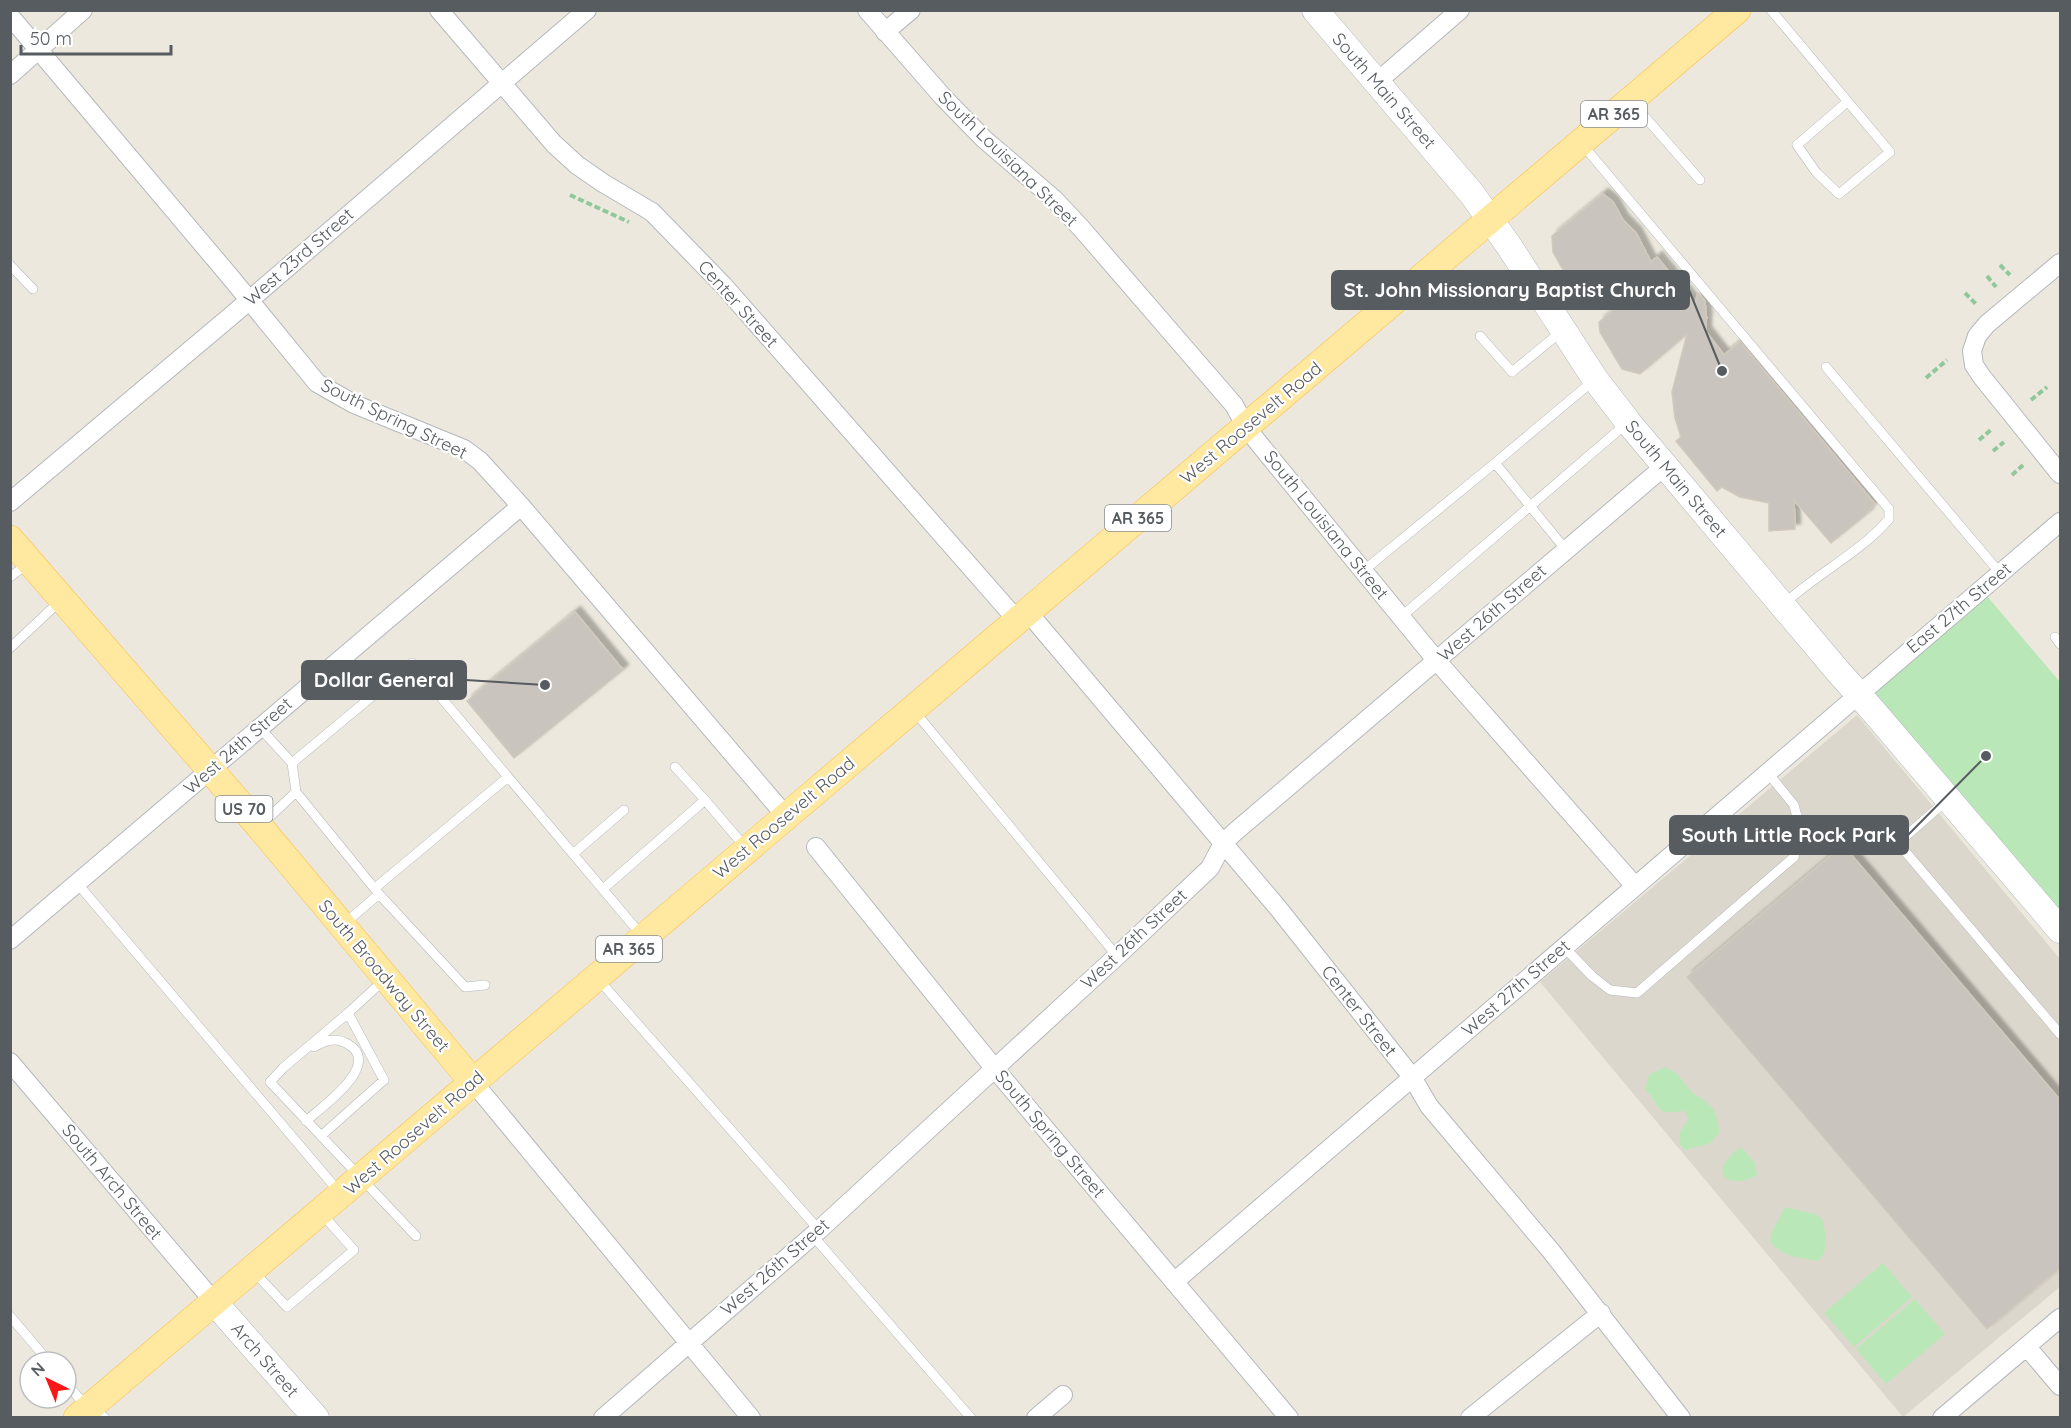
<svg xmlns="http://www.w3.org/2000/svg" width="2071" height="1428" viewBox="0 0 2071 1428" font-family="Quicksand,sans-serif">
  <defs>
    <filter id="shadow"><feDropShadow dx="5.5" dy="-5.5" stdDeviation="1.5" flood-color="#0004"/></filter>
  </defs>
  <rect width="100%" height="100%" fill="#ece8dd"/>
  <path fill="#dcd7cc" d="M1857,715l203,244v328l-157,130 -363,-435z"/>
  <path fill="#bae7b7" d="M1981,589l79,93v248l-201,-236z
    M1664,1067c15,4 18,15 28,25 3,3 8,5 12,8 11,7 15,21 15,33l-10,11 -24,6 -5,-5v-13l8,-13 -3,-8c-5,0 -14,2 -20,1 -10,-3 -11,-17 -20,-22l4,-15z
    M1741,1147l14,16 1,8 2,3c-25,18 -56,0 -17,-27z
    M1785,1207l30,7 7,5c4,14 8,31 -4,42 -18,-3 -37,-4 -48,-20l2,-9z
    M1883,1263l29,34 -58,50 -30,-34z
    M1915,1299l30,35 -59,50 -30,-35z"/>
  <path fill="#c9c4bd" stroke="#d1c9bc" stroke-width="1.5" filter="url(#shadow)" d="M1603,194l10,8 10,18 13,13 15,29 6,-5 38,47 3,-11 7,8 1,15 1,2 -1,1v13l18,23 16,-13 135,162 -8,8 1,1 -37,30 -37,-43 1,29 -26,2v-28l-29,-6 -18,-10 -5,4 -41,-50 5,-4 -6,-19 -3,-26 15,-58 -47,40 -18,-5 -22,-37 -1,-10 25,-20 -21,-25 -14,11 -13,-7 -14,-13 -9,-16 -1,-16z
    M575,612l48,58 -109,88 -47,-57z
    M1843,845l218,256v166l-74,62 -300,-352z"/>
  <g fill="none" stroke-linecap="round" stroke-linejoin="round">
    <defs>
      <path id="lane" d="M1771,10l119,142 -51,42 -23,-22 -19,-27 50,-43
        M1632,102l68,78
        M1582,144l307,365v10c-29,34 -73,55 -105,85
        M10,265l23,24
        M1480,336l32,36 50,-41
        M1826,367l174,206
        M1566,550l-71,-87 98,-82
        M1363,571l132,-108
        M10,577l19,-14
        M1401,617l226,-194
        M2055,637l5,7
        M10,648l50,-47
        M915,712l202,244
        M259,727l33,36 120,-100 231,274
        M292,763l4,29
        M675,767l30,33
        M1947,800l-49,43 162,191
        M262,824l34,-32 83,102
        M573,854l51,-44
        M77,883l263,310
        M375,888l133,-111
        M603,889l102,-89 41,48
        M344,924l35,-30 86,93 20,-2
        M1564,947l28,29 18,14 27,3 157,-136 7,-25 -7,-27 -27,-33
        M598,979l221,251
        M384,980l-36,33 -65,55 -13,14 146,154
        M306,1121c16,-14 79,-58 40,-78 -12,-6 -22,-2 -32,4
        M321,1136l63,-56 -36,-67
        M813,1236l158,182
        M254,1272l33,35 67,-57 -32,-36
        M10,1316l39,46
        M66,1382l12,15 27,21"/>
      <path id="street" d="M439,10l115,134 23,21 26,18 49,29 71,73 294,335
        M867,10l76,87 41,42 70,60 27,29 153,177 12,22 15,19 176,215 198,225
        M10,16l222,263 85,104 37,21 110,45 16,12 41,45 264,309
        M885,32l26,-22
        M10,75l73,-65
        M1377,82l83,-72
        M2060,263l-73,61 -10,12 -5,15 2,14 8,12 78,97
        M10,502l221,-186 356,-306
        M1027,611l251,297 134,169 17,29 122,145 130,167
        M816,847l179,222 294,349
        M10,940l511,-434
        M10,1062l205,241
        M473,1082l278,336
        M1174,1282l886,-760
        M2027,1347l33,39
        M603,1418l216,-188 298,-274 93,-88 13,-25 13,-12 430,-366
        M1036,1418l27,-23
        M1470,1418l131,-105
        M1942,1418l118,-100"/>
      <path id="secondary" d="M1315,10l157,184 37,52 86,133 33,43 208,247 39,44 185,217
        M215,1303l101,115"/>
      <path id="primary" d="M10,539l249,287 214,256
        M77,1418c555,-468 1105,-941 1660,-1408"/>
    </defs>
    <use href="#lane" stroke="#b4b8bd" stroke-width="10"/>
    <use href="#street" stroke="#b4b8bd" stroke-width="20"/>
    <use href="#secondary" stroke="#b4b9bf" stroke-width="27"/>
    <use href="#primary" stroke="#febd45" stroke-width="28"/>
    <path stroke="#90c89b" stroke-width="4" stroke-dasharray="6 3" stroke-linecap="butt" d="M570,195l59,27
      M2000,265l10,10
      M1987,276l9,11
      M1965,293l11,11
      M1926,378l21,-18
      M2031,400l16,-13
      M1979,440l13,-11
      M1993,451l11,-9
      M2012,475l11,-10"/>
    <use href="#lane" stroke="#fff" stroke-width="9"/>
    <use href="#street" stroke="#fff" stroke-width="18"/>
    <use href="#secondary" stroke="#fff" stroke-width="26"/>
    <use href="#primary" stroke="#ffe9a0" stroke-width="27"/>
  </g>
  <g text-anchor="middle" stroke-width="4.5" stroke-linejoin="round" paint-order="stroke">
    <g fill="#fff" stroke="#898d90" stroke-width="1.5">
      <rect x="1581" y="101" width="66" height="26" rx="4.5"/>
      <rect x="1105" y="505" width="66" height="26" rx="4.5"/>
      <rect x="215.5" y="796" width="57" height="26" rx="4.5"/>
      <rect x="596" y="936" width="66" height="26" rx="4.5"/>
    </g>
    <g font-size="16" font-weight="bold" fill="#575c61">
      <text x="1614" y="120">AR 365</text>
      <text x="1138" y="524">AR 365</text>
      <text x="244" y="815">US 70</text>
      <text x="629" y="955">AR 365</text>
    </g>
    <g font-size="18" fill="#575c61" stroke="#fff">
      <text transform="translate(1384 91) rotate(49)" y="6">South Main Street</text>
      <text transform="translate(1008 159) rotate(44)" y="6">South Louisiana Street</text>
      <text transform="translate(299 257) rotate(-41)" y="6">West 23rd Street</text>
      <text transform="translate(738 304) rotate(48)" y="6">Center Street</text>
      <text transform="translate(394 419) rotate(26)" y="6">South Spring Street</text>
      <text transform="translate(1251 423) rotate(-40)" y="6">West Roosevelt Road</text>
      <text transform="translate(1676 479) rotate(50)" y="6">South Main Street</text>
      <text transform="translate(1326 525) rotate(51)" y="6">South Louisiana Street</text>
      <text transform="translate(1959 608) rotate(-40)" y="6">East 27th Street</text>
      <text transform="translate(1492 613) rotate(-41)" y="6">West 26th Street</text>
      <text transform="translate(238 746) rotate(-41)" y="6">West 24th Street</text>
      <text transform="translate(784 818) rotate(-40)" y="6">West Roosevelt Road</text>
      <text transform="translate(1134 939) rotate(-43)" y="6">West 26th Street</text>
      <text transform="translate(384 976) rotate(50)" y="6">South Broadway Street</text>
      <text transform="translate(1516 988) rotate(-41)" y="6">West 27th Street</text>
      <text transform="translate(1359 1011) rotate(52)" y="6">Center Street</text>
      <text transform="translate(414 1133) rotate(-41)" y="6">West Roosevelt Road</text>
      <text transform="translate(1050 1134) rotate(50)" y="6">South Spring Street</text>
      <text transform="translate(112 1182) rotate(50)" y="6">South Arch Street</text>
      <text transform="translate(775 1267) rotate(-41)" y="6">West 26th Street</text>
      <text transform="translate(265 1360) rotate(49)" y="6">Arch Street</text>
    </g>
  </g>
  <path fill="none" stroke="#575c61" stroke-width="2" d="M1722 371L1689 290M545 685L466 680M1986 756L1908 835"/>
  <g fill="#575c61" stroke="#fff" stroke-width="2">
    <circle cx="1722" cy="371" r="6"/>
    <circle cx="545" cy="685" r="6"/>
    <circle cx="1986" cy="756" r="6"/>
  </g>
  <g fill="#575c61" stroke="#575c61" stroke-width="2">
    <rect x="1332" y="271" width="357" height="38" rx="6"/>
    <rect x="302" y="661" width="164" height="38" rx="6"/>
    <rect x="1670" y="816" width="238" height="38" rx="6"/>
  </g>
  <g font-size="20" text-anchor="middle" font-weight="bold" fill="#fff">
    <text x="1510" y="297">St. John Missionary Baptist Church</text>
    <text x="384" y="687">Dollar General</text>
    <text x="1789" y="842">South Little Rock Park</text>
  </g>
  <rect width="2071" height="1428" fill="none" stroke="#575c61" stroke-width="24"/>
  <g transform="translate(48 1380) rotate(317)"><circle r="28" fill="#ffffff" stroke="#bcbec0" stroke-width="1.5"/>
  <path d="M0-4.5L10 22L0 15L-10 22Z" fill="#f91817"/>
  <text y="-9" font-size="16" font-weight="bold" text-anchor="middle" fill="#575c61">N</text>
  </g>
  <path d="M21 45v9h150v-9" fill="none" stroke="#575c61" stroke-width="3"/>
  <text x="30" y="45" font-size="18" fill="#575c61" stroke="#ffffff" stroke-width="4.5" paint-order="stroke">50 m</text>
</svg>
